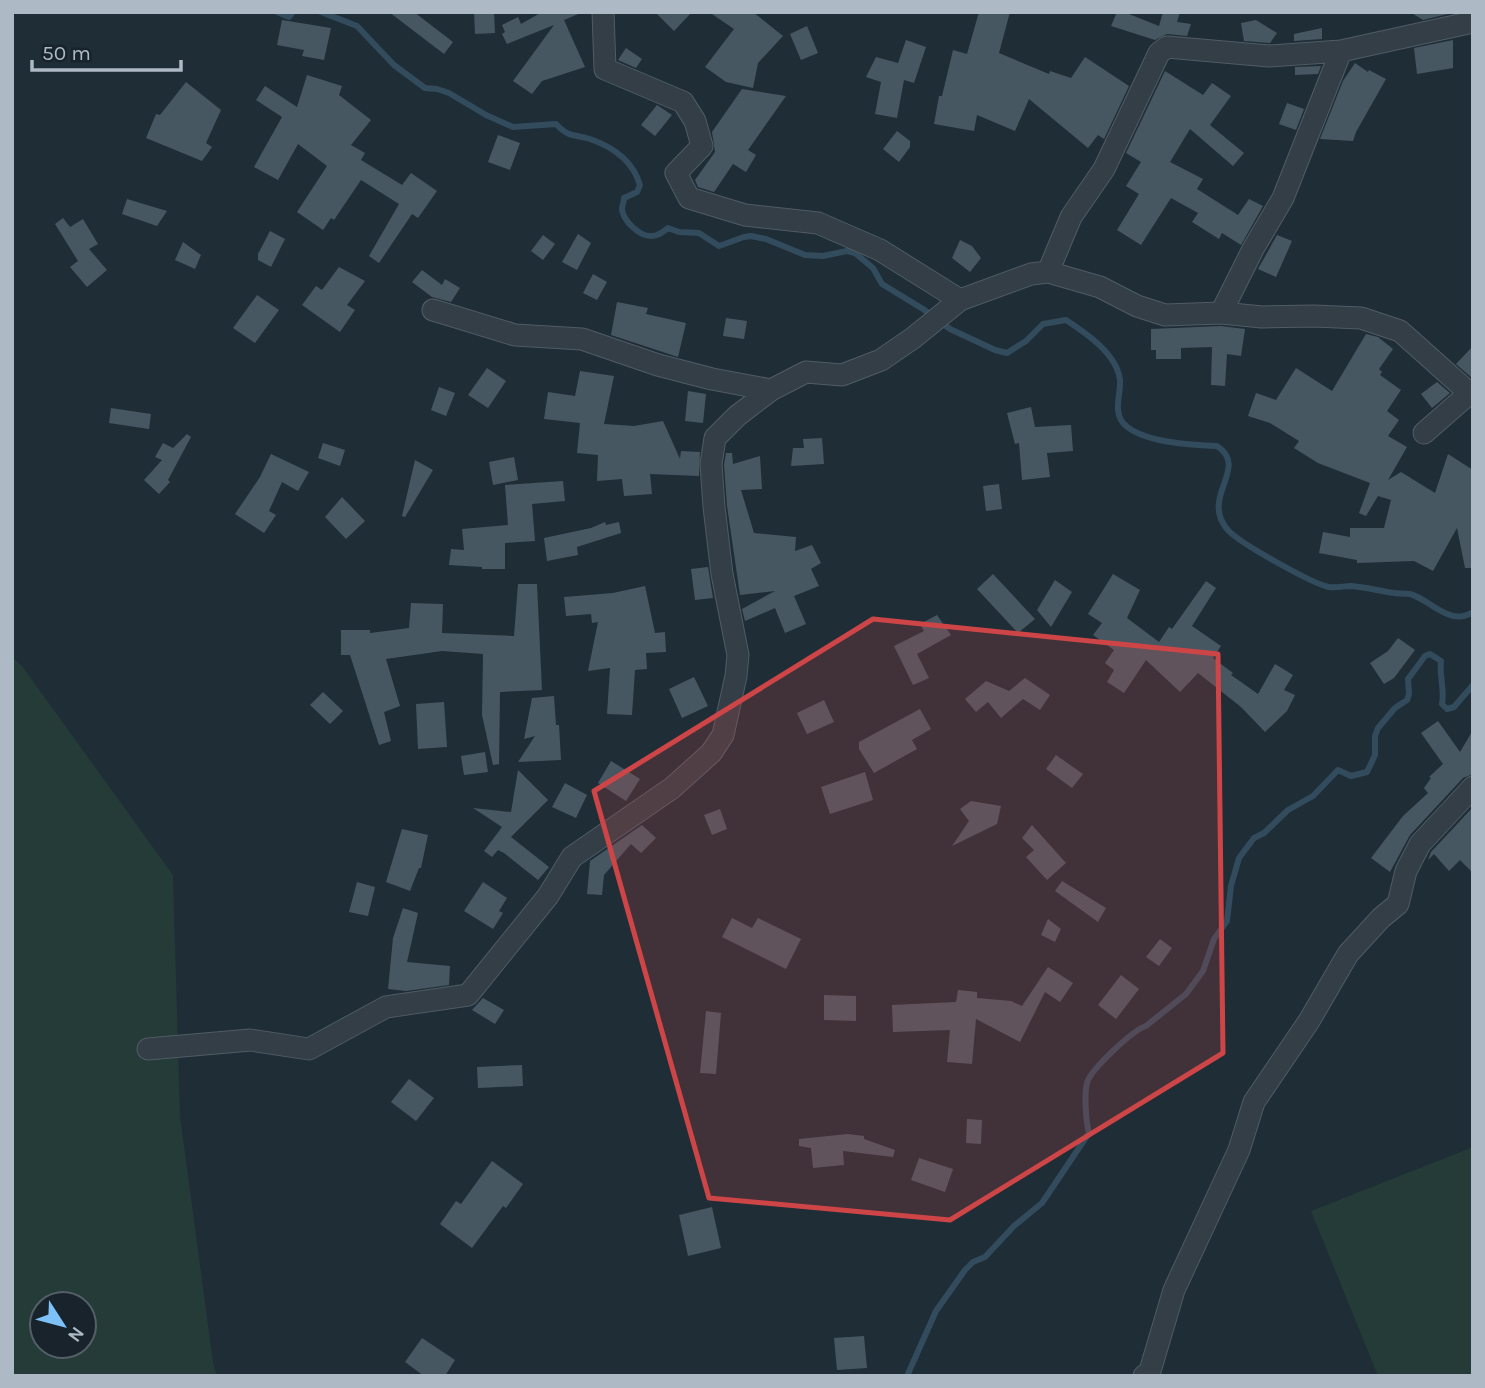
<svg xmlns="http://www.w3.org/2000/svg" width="1485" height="1388" viewBox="0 0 1485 1388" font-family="Karla,sans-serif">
  <rect width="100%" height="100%" fill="#1f2d36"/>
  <path fill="#243b38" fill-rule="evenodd" d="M12,657l10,9 151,209 7,241 33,246 4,14h-205zM42,1304h42v42h-42z
    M1473,1147v229h-95l-67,-165z"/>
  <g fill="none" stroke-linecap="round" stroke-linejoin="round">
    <path stroke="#324c5e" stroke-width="6" d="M277,12l12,5 4,-5
      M321,12l36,14 37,39 31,23 12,1 12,4 37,22 27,12 43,-3c13,14 18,10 34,15 23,8 43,22 50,46l-3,7 -13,6c0,4 -2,7 -2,11 1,12 18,28 30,27 6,0 11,-4 16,-8l11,4 20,1 20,13 25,-9 7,-1 15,3 39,16 18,1 24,-5 8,2 18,15 9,16 41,25 27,20 45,21 12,3 19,-12 17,-17 23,-4c20,13 51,34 54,60 1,14 -7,30 3,43 18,20 70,22 94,23 33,22 -17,50 10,83 10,13 86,55 102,58 8,1 15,-1 22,-1 14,1 28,5 43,7 5,1 10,0 16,1 21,6 40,33 63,18
      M907,1376l29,-65 29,-41 8,-8 12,-5 29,-31 28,-23 47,-70c-3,-11 -5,-38 -2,-50 3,-13 46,-53 59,-57l40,-32 17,-23 11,-32 13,-18 4,-35 8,-28 15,-20 10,-5 24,-23 25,-14 25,-26 13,6 16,-4 8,-17v-19l3,-8 17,-20 12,-8 2,-6 -1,-15 17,-23 5,-2 11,7c-2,15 4,28 1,43l5,5 7,-2 19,-22"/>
  </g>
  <path fill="#475762" d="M389,12h25l39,30 -9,12z
    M474,12h20l1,21 -20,1z
    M542,12h41l-19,8 21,47 -43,14 -10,13 -19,-13 41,-56 -47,19 -5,-10 3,-2 -3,-7 16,-8 3,7z
    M655,12h37l-18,19z
    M709,12h44l30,24 -25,27 -5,25 -27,-6 -21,-15 29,-38z
    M979,12h31l-11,41 50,21 1,-3 21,7 14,-21 44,29 -25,53 -6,-4 -10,13 -59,-49 -14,32 -38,-16 -3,16 -40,-7 5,-28h3l11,-46 14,4z
    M1117,12h7l35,14 4,-14h17l-3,10 14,2 -4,12 -20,-2 -12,6 -44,-14z
    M1410,12h46l-33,8z
    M282,20l49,8 -7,32 -22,-4 2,-6 -27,-5z
    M1256,20l21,13 -7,10 -26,-2 -3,-18z
    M807,26l11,27 -17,7 -11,-26z
    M1322,28v11l-28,2v-7z
    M906,40l20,7 -12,36 -10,-3 -7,38 -22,-4 6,-32 -15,-5 10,-20 22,6z
    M1453,40v28l-36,6 -3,-26z
    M626,48l16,11 -6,9 -18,-8z
    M1355,63l13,9 1,-2 17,9 -30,53 -3,9 -33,-2 23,-58z
    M1321,66l-3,8 -23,1v-8z
    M1165,71l38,24 9,-12 19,13 -21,29 34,28 -11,13 -43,-37 -20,33 33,17 -6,10 41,26 11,-16 14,7 -22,39 -19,-12 -3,6 -27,-17 6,-9 -27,-15 -30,47 -24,-15 22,-36 -13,-8 15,-24 -15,-9z
    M307,75l35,11 -3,9 32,25 -20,25 14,8 -4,7 41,25 9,-12 26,18 -19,27 -6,-4 -33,49 -10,-7 30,-52 -38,-24 -27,40 -3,-2 -8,12 -26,-18 30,-46 -29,-22 -20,36 -24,-13 28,-50 -26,-17 9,-14 32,21z
    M186,82l35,28 -15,33 6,4 -10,14 -56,-23 10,-24 4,1z
    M742,89l44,7 -38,54 8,5 -10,17 -13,-8 -19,28 -16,-5 -3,-7 20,-28 -3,-20z
    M1287,103l17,6 -8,21 -17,-6z
    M657,105l15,10 -17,21 -14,-11z
    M897,131l13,10v6l-11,15 -16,-13z
    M498,135l22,8 -10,27 -22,-8z
    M127,199l40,12 -10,15 -35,-12z
    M63,218l7,9 13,-8 15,25 -9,5 18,21 -20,17 -17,-20 8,-6 -23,-37z
    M270,231l15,8 -14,28 -13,-7v-6z
    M578,234l13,9 -14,27 -15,-8z
    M543,235l12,9 -12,16 -12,-9z
    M1277,235l15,6 -16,36 -18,-8z
    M960,240l12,6 9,12 -11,14 -18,-14z
    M183,242l18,13 -6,14 -20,-9z
    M339,267l26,14 -18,24 8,5 -15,22 -38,-27 14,-19 6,4z
    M422,270l20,15 3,-6 15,9 -9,14 -19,-5 -20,-15z
    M593,274l14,8 -10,18 -14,-7z
    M257,295l22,15 -24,33 -22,-15z
    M617,302l31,6 -2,6 40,9 -8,34 -67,-22z
    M726,318l21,3 -3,18 -21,-3z
    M1221,326l24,3 -4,27 -14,-2 -2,32 -14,-1 1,-38 -31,1v11h-25v-9h-5v-21z
    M1366,334l12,3 15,12 -14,20 3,3 -2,3 21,15 -14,21 12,9 -11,16 19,11 -19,33 13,-8 34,21 13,-39 25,16v98h-8l-8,-40 -24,43 -19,-10 -57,2v-3l-38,-7 4,-21 27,5v-9h34l7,-28 -13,-4 -12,20 -7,-3 11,-30 -52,-20 -24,-15 5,-7 -29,-18 -22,-7 8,-23 20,7 20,-32 36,23z
    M1473,346v31l-1,1 -16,-14z
    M487,368l19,13 -18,27 -20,-13z
    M580,371l34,5 -10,48 30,2 29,-5 17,38 1,-8 19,1 -1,24 -49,-2 2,20 -28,2 -2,-17 -25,2 1,-26 -21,-2 3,-30 -36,-4 4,-27 27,4z
    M1437,382l13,11 -18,15 -11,-14z
    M439,387l16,6 -9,23 -15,-6z
    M688,391l18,3 -3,29 -18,-2z
    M1031,407l4,20 36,-2 2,26 -26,2 3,24 -28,3 -3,-37 -4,1 -8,-31z
    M111,408l40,6 -2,15 -40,-6z
    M187,434l4,3 -23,43 2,2 -11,12 -15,-14 18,-20 -7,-3 8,-14 10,5z
    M822,438l2,26 -33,2 2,-18h11l-1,-9z
    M323,443l22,7 -5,16 -22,-8z
    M726,453h6l1,11 27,-8 2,33 -21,1 13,43 42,4 -1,14 17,-6 9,18 -10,6 8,17 -25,10 12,28 -21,9 -10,-25 -30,13 -3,-12 33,-18 -35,4 -13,-89 -3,-41z
    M271,454l38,18 -11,19 -16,-9 -13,29 7,4 -12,18 -29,-19 25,-37z
    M514,457l4,23 -25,5 -4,-23z
    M415,460l18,10 -28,47 -3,-1z
    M563,481l2,20 -33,3 3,37 -30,2v26h-23v-2l-33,-2 2,-16 13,1 -2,-21 46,-4 -3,-40z
    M999,484l3,25 -16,2 -3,-25z
    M342,497l23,24 -19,18 -21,-22z
    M605,522l1,3 13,-3 2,11 -44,14 1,8 -31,6 -3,-23 47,-10z
    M708,567l5,31 -18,2 -4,-31z
    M993,574l42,45 -17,14 -41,-44z
    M1113,574l27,16 -13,28 32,24 10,-15 3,2 34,-48 10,7 -24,38 29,20 -8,12 20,15 -2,2 27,19 17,-30 18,11 -9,15 11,5 -8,16 -22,21 -24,-25 -43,-34 -18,19 -34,-32 -22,33 -17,-11 7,-12 -9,-7 9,-13 -21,-15 9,-12 -14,-9z
    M1055,580l17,12 -21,35 -14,-17z
    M518,584h19l5,106 -42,2 -1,72 -6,1 -11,-50 1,-61 -41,-3 -56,8 14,47 -16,6 7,29 -12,4 -29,-90h-9v-25h29v3l39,-5 2,-25 32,1 -1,29 72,3z
    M645,586l10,47 10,-1 1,20 -20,1 1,16 -12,1 -3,45 -25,-1 3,-46 -22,3 10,-49 -6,1 -1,-9 -25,2 -2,-19 49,-4z
    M937,615l14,20 -34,19 12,24 -16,7 -19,-39 30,-15 -4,-7z
    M1398,638l17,12 -21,28 -10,6 -14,-21 18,-12z
    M694,677l14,29 -26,12 -13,-29z
    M1025,678l25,17 -10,15 -17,-11 -22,19 -13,-16 -12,10 -11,-13 21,-18 23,10z
    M323,692l20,19 -13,13 -20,-19z
    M554,696l2,29h3l2,35 -43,2 17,-26 -11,3 8,-41z
    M824,700l10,22 -27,12 -10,-21z
    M444,702l3,45 -29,2 -2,-45z
    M920,709l11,20 -19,11 5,9 -43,24 -15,-24v-7z
    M1438,721l22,31 13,-22v44l-10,4 -53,57 -20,37 -19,-14 32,-42 25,-23 -4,-5 7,-10 -2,-1 14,-13 -22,-31z
    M485,752l3,20 -24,3 -3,-19z
    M1056,755l27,19 -11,14 -26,-19z
    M611,761l29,18 -14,22 -28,-18z
    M518,770l30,30 -37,37 38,30 -11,13 -34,-27 -6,-3 -6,7 -8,-6 18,-24 -29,-19 38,4z
    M865,772l8,28 -43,14 -9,-27z
    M565,783l22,12 -11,23 -24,-11z
    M971,801l30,5 -4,18 -45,22 17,-25 -9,-12z
    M1473,807v66l-13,-13 -11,11 -15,-17 -6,6 3,-8z
    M720,809l7,20 -15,6 -8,-20z
    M642,825l14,13 -15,15 -10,-9 -27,31 -2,20 -15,-1 3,-33z
    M1032,825l34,38 -19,17 -21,-23 8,-7 -12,-12z
    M402,829l26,6 -7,33h-2l-9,23 -24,-9z
    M1062,881l44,27 -8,14 -43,-31z
    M357,882l18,5 -7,29 -19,-4z
    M483,882l24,16 -8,13 4,2 -10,16 -29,-18z
    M403,908l15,5 -11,49 43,4 -1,19 -43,6 -18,-2 5,-51z
    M732,918l20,10 6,-10 43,21 -15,30 -64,-32z
    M1048,919l13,10 -6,13 -14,-7z
    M1160,939l12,9 -13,18 -13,-9z
    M1048,967l25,16 -13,19 -15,-10 -25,50 -44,-23 -4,45 -25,-2 3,-32 -57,2 -1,-27 64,-3 2,-12 19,2v6l34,3 11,5z
    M1121,975l18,14 -23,30 -18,-14z
    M824,995l32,1v25l-32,-1z
    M483,998l21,12 -9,14 -23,-14z
    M706,1011l15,2 -5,61 -16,-1z
    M522,1065l1,21 -45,2 -1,-21z
    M409,1079l25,19 -18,23 -25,-19z
    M967,1119l15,1 -1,24 -15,-1z
    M848,1134l16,2v3l31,11 -2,7 -50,-6 1,14 -31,3 -2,-20 -12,-2v-7z
    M919,1158l34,11 -8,23 -34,-12z
    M492,1161l31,23 -17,24 -3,-2 -31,42 -32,-24 16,-23 5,3z
    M712,1207l9,41 -33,8 -9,-41z
    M864,1336l3,32 -30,2 -3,-32z
    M422,1338l33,22 -10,16h-21l-19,-14z"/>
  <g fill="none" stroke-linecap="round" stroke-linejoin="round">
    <defs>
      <path id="minor" d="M603,12l2,57 78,33 12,19 7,25 -26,27 13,25 56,17 73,8 62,27 80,50
        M1048,272l23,-55 33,-48 55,-116 8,-6 102,9 72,-5 132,-29
        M433,310l82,25 67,4 76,26 54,14 59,11
        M1221,313l32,-64 30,-51 58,-147
        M148,1049l102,-9 59,9 77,-42 82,-12 80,-99 24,-39 100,-69 39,-35 12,-18 13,-59 2,-21 -16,-81 -8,-67 -3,-43 4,-26 22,-22 34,-26 35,-18 36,3 39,-15 32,-22 47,-38 71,-26 17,-2 52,15 37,19 28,9 56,-2 41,4 52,-1 47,2 39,13 66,59 -2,8 -40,35
        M1144,1376l6,-5 24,-81 65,-140 15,-48 55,-81 39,-67 33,-36 17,-14 8,-33 14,-27 53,-57"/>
    </defs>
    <use href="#minor" stroke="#505c65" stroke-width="23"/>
    <use href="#minor" stroke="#333e47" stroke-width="21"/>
  </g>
  <path fill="#ce4547" fill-opacity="0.2" stroke="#ce4547" stroke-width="5" stroke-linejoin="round" d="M873,619l345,35 5,399 -273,167 -241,-22 -115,-407z"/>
  <rect width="1485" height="1388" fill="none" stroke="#adb9c4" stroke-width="28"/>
  <g transform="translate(63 1325) rotate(126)"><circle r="33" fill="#18232b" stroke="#545f68" stroke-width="2"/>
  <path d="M0-5L12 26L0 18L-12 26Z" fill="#7ec1f8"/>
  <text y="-10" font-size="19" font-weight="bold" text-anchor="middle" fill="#adb9c4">N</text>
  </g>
  <path d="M32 60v10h149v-10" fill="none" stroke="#adb9c4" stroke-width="3.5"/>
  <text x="42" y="60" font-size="21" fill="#adb9c4" stroke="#18232b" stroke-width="5" paint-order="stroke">50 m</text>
</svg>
